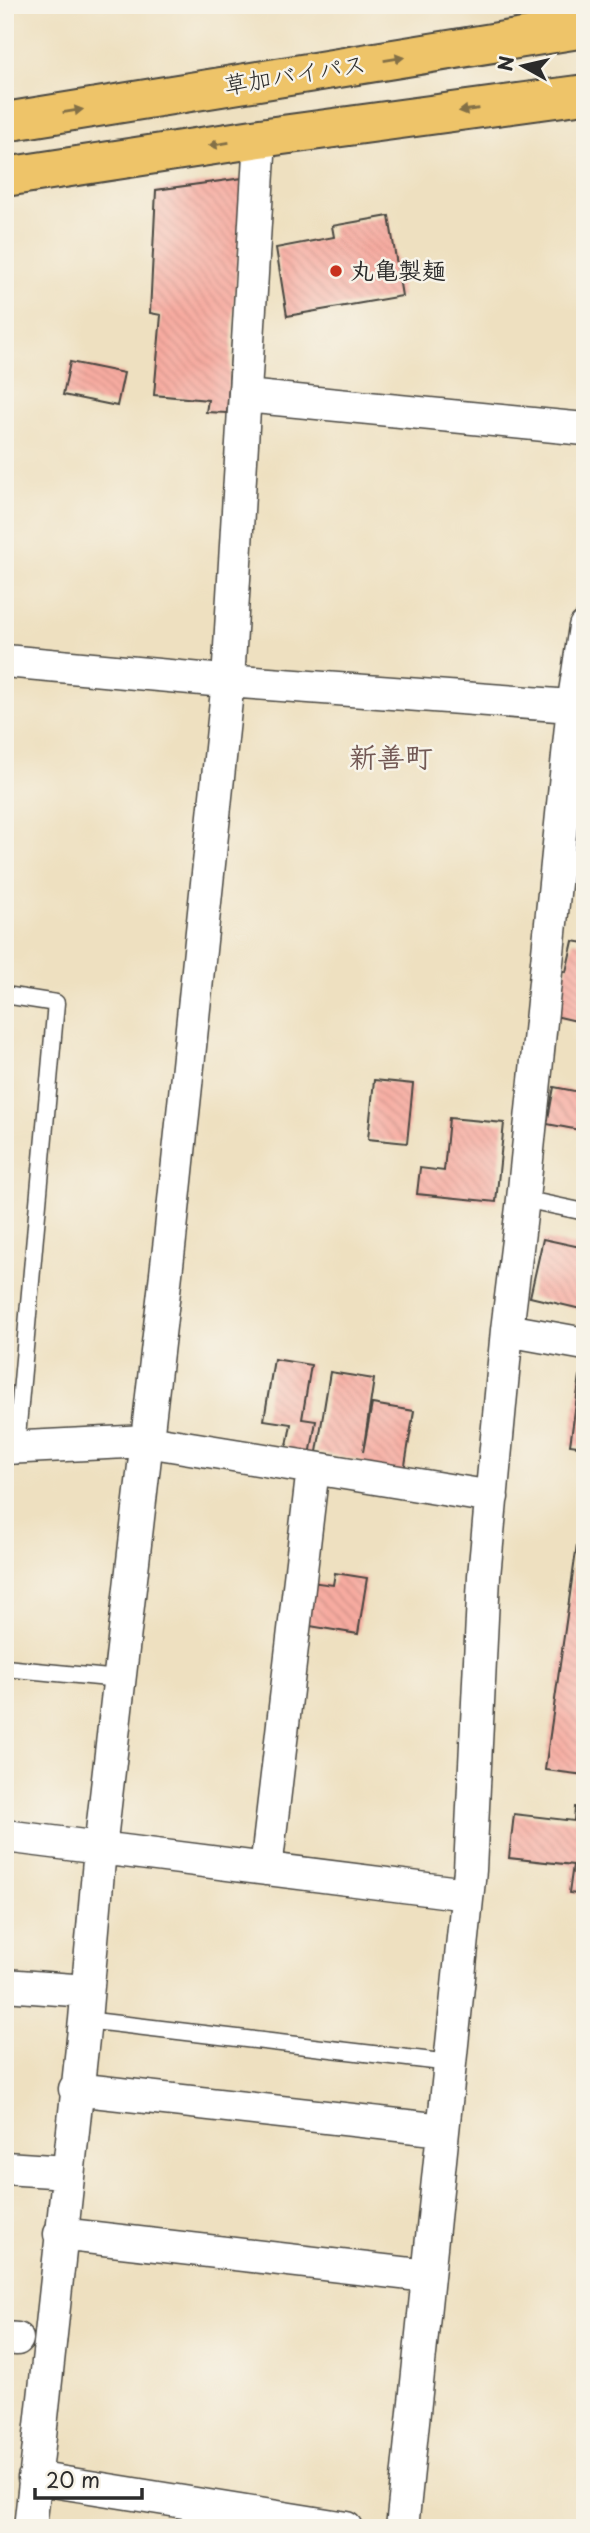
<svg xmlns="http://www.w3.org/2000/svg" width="590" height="2533" viewBox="0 0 590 2533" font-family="'Playpen Sans','Klee One',sans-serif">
  <defs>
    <pattern id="building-back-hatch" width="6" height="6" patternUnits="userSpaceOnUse" patternTransform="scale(1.75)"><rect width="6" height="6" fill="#f7aba0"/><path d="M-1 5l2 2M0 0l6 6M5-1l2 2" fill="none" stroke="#d4938a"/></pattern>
  </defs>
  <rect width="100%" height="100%" fill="#f7f3e8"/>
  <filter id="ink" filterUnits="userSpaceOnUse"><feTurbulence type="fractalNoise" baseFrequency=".0143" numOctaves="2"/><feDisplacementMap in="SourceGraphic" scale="14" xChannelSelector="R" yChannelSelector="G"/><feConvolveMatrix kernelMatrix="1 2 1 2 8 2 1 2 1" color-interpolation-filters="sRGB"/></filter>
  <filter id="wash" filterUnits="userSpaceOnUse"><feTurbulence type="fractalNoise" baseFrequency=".00686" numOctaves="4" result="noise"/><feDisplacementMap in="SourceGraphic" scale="28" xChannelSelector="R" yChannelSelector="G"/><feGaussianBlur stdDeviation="1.57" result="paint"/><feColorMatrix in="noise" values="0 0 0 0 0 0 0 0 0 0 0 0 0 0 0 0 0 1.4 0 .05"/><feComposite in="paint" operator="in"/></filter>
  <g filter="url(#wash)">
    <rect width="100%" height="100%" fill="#eee0c0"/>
    <g id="blocks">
      <path fill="url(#building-back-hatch)" d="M243,178l-16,235 -21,-1 2,-12 -54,-5 7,-80 -11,-2 6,-123z
        M389,216l13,80 -115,20 -11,-68 58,-11 -2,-11z
        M70,362l54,11 -7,33 -54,-11z
        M573,941l12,2v80l-43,-10 11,-45 13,4z
        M374,1080l39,4 -6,59 -39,-4z
        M554,1087l31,6v38l-38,-7z
        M449,1118l55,5 -8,79 -79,-8 3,-26 24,3z
        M543,1239l42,9v62l-55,-13z
        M274,1359l37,6 -9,54 14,2 -6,35 -24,-4 5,-28 -27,-4z
        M330,1372l44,7 -11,73 9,-48 42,7 -11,66 -43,-7 2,-10 -45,-8z
        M580,1376h5v71l-15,-2z
        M583,1502h2v273l-40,-5z
        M335,1573l32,5 -9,56 -54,-9 7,-43 22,3z
        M575,1807l10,1v87l-16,-2 4,-28 -64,-7 5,-44 60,7z"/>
    </g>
  </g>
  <g filter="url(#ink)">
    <use href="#blocks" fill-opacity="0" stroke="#484641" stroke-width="2"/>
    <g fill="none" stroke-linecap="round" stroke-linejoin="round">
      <defs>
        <path id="service" d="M5,995l51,8 -40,445
          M523,1199l62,13
          M5,1668l114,11
          M85,2020l365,43"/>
        <path id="minor" d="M245,396l340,33
          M5,661l208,19 372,27
          M507,1330l78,14
          M5,1448l142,-7 345,56
          M5,1836l462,58
          M266,1869l47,-401
          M5,1985l82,6
          M75,2089l368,41
          M5,2168l62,4
          M60,2234l368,42
          M5,2338l12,1
          M34,2478l312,50
          M30,2528l55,-508 15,-171 70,-610 58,-558 32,-543
          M402,2528l68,-658 14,-294 23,-246 16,-131 50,-493 12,-79"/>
        <path id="trunk" d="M5,122l580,-94
          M5,177l255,-39 325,-44"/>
      </defs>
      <use href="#service" stroke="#484641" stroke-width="19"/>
      <use href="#minor" stroke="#484641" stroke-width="35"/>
      <use href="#trunk" stroke="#484641" stroke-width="42"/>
      <use href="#service" stroke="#fff" stroke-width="16"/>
      <use href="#minor" stroke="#fff" stroke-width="32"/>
      <use href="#trunk" stroke="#eec469" stroke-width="38"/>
    </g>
    <defs><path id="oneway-solid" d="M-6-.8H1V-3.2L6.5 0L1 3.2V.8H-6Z" transform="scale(1.75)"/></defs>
    <g fill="#837047">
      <use href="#oneway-solid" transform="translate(394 59) rotate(-9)"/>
      <use href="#oneway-solid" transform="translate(469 110) rotate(172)"/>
      <use href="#oneway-solid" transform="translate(73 111) rotate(-9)"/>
      <use href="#oneway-solid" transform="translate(219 144) rotate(171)"/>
    </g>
  </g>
  <circle fill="#c8321e" stroke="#f7f3e8" stroke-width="2.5" cx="336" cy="271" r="7"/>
  <g text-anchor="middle" stroke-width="5" stroke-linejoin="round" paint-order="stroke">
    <g font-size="24" fill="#2b2b2b" stroke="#f7f3e8">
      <text transform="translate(295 75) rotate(-9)" y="8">草加バイパス</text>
    </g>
    <g font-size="24" font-weight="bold" fill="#2b2b2b" stroke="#f7f3e8" text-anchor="start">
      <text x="350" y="279">丸亀製麺</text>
    </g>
    <g font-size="28" font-weight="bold" fill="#725854" stroke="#f7f3e8">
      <text x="391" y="767">新善町</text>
    </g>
  </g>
  <rect width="590" height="2533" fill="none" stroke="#f7f3e8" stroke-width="28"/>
  <g transform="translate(523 66) rotate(278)" stroke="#f7f3e8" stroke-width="5" paint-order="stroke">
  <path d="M0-5L12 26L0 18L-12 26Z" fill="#2b2b2b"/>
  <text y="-10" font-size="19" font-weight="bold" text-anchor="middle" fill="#2b2b2b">N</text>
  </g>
  <path d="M35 2488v10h107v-10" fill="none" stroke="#2b2b2b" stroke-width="3.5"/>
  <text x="46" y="2488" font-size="21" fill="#2b2b2b" stroke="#f7f3e8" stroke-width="5" paint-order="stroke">20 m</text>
</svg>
